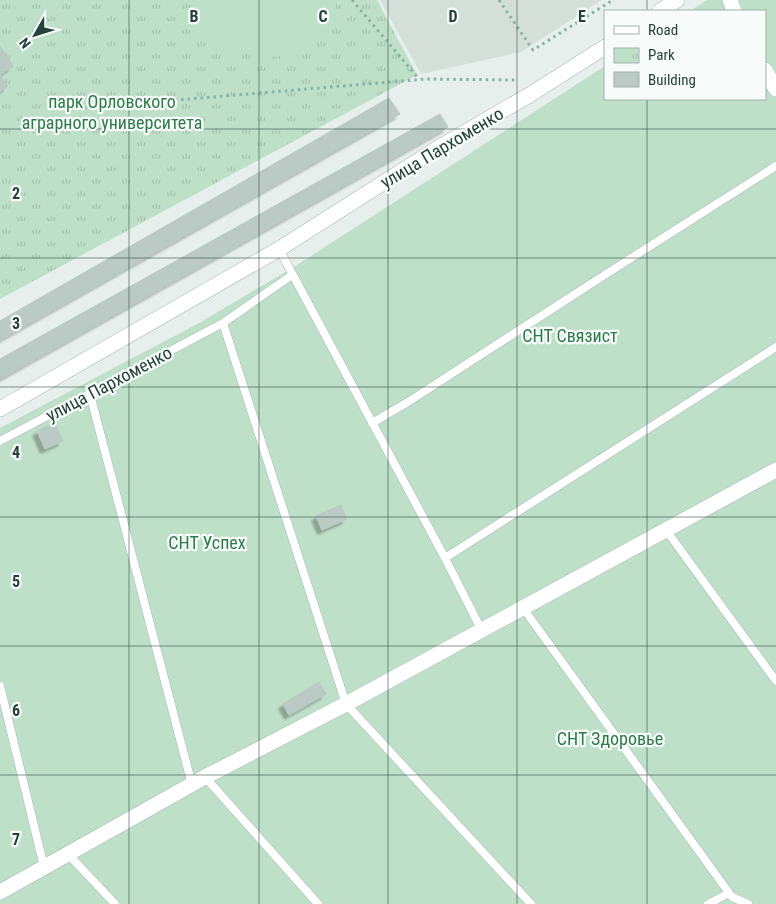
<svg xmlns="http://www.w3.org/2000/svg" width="776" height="904" viewBox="0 0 776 904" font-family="'Roboto Condensed',sans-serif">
  <defs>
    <pattern id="park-tufts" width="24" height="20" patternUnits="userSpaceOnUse" patternTransform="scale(1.25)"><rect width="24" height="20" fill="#bfe0c8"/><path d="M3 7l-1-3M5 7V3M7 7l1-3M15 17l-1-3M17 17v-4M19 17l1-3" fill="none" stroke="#a4c1ad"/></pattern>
    <filter id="shadow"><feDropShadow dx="-4.5" dy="4.5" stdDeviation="1" flood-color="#0004"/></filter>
  </defs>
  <rect width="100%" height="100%" fill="#e6efeb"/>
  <path fill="#d4dfda" d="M380,0h222l-81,52 -100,22z"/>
  <path fill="url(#park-tufts)" d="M0,0h377l40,75 -417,224z"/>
  <path fill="#bfe0c8" d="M188,0h149l-1,6 -14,26 -23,20 -23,5 -23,-2 -23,-8 -21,-13z
    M707,0h69v904h-776v-476l201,-106 96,-57 308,-199v33h160v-88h-75z"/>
  <path fill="#bbcac4" stroke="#b8c9c2" filter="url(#shadow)" d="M0,46l13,20 -13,9z
    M0,75l8,11 -8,6z
    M389,98l11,16 -400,226v-19z
    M440,114l8,13 -448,252v-20z
    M55,423l8,18 -18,8 -8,-18z
    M341,505l6,14 -25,11 -6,-14z
    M319,682l7,12 -37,21 -6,-11z"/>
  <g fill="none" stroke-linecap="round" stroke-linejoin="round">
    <defs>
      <path id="lane" d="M279,249l166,309 37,73
        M223,323l123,381 185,200
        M90,394l102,391
        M372,423l36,-21 195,-126 173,-110
        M0,441l223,-118 69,-48
        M666,530l110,151
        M445,558l331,-211
        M523,608l209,289 16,7
        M0,686l44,181
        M205,777l113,127
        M68,854l47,50
        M708,904l21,-11"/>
      <path id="street" d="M730,0l4,11
        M660,11l17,-11
        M765,70l11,19
        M0,409l279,-160 159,-101 93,-54 74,-47
        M0,892l205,-115 141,-73 430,-234"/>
    </defs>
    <use href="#lane" stroke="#a8b8b2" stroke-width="9"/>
    <use href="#street" stroke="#a8b8b2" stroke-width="16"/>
    <path stroke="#86b3a5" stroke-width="3" stroke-dasharray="2.5 4" stroke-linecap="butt" d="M352,0l67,79
      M499,0l34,50 80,-50
      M71,109l354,-30 91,1"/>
    <use href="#lane" stroke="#fff" stroke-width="8"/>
    <use href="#street" stroke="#fff" stroke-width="15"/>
  </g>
  <path fill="none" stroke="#24423a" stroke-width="1" stroke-opacity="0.55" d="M129,0v904M259,0v904M388,0v904M517,0v904M647,0v11M647,99v805M0,129h776M0,258h776M0,387h776M0,517h776M0,646h776M0,775h776"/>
  <g text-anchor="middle" stroke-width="4.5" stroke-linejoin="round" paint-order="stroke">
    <g font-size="18" fill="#2d7a4b" stroke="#f7fbf9">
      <text x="112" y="108">парк Орловского<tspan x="112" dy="21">аграрного университета</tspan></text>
      <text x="570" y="342">СНТ Связист</text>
      <text x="207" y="549">СНТ Успех</text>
      <text x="610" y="745">СНТ Здоровье</text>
    </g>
    <g font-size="18" fill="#24423a" stroke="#f7fbf9">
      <text transform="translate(442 148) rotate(-31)" y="6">улица Пархоменко</text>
      <text transform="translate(109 384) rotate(-28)" y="6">улица Пархоменко</text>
    </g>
  </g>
  <g font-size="16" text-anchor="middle" font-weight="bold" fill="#24423a" stroke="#f7fbf9" stroke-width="4.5" stroke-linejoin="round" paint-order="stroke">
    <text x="194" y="22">B</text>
    <text x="323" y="22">C</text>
    <text x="453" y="22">D</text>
    <text x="582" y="22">E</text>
    <text x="16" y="199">2</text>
    <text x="16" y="329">3</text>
    <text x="16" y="458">4</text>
    <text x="16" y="587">5</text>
    <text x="16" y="716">6</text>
    <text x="16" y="845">7</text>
  </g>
  <rect x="604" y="10" width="162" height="90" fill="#f7fbf9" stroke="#a3b1ad"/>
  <rect x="614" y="26" width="25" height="8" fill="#ffffff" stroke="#a3b1ad"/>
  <text x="648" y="35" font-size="15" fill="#24423a">Road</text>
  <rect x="614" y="48" width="25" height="15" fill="url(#park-tufts)" stroke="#a3b1ad"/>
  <text x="648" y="60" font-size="15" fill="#24423a">Park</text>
  <rect x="614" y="72" width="25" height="15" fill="#bbcac4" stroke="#a3b1ad"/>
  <text x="648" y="85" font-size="15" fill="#24423a">Building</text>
  <g transform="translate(35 35) rotate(231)" stroke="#f7fbf9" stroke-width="4" paint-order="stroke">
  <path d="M0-4L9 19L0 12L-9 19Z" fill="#24423a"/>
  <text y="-8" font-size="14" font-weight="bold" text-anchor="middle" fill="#24423a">N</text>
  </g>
</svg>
